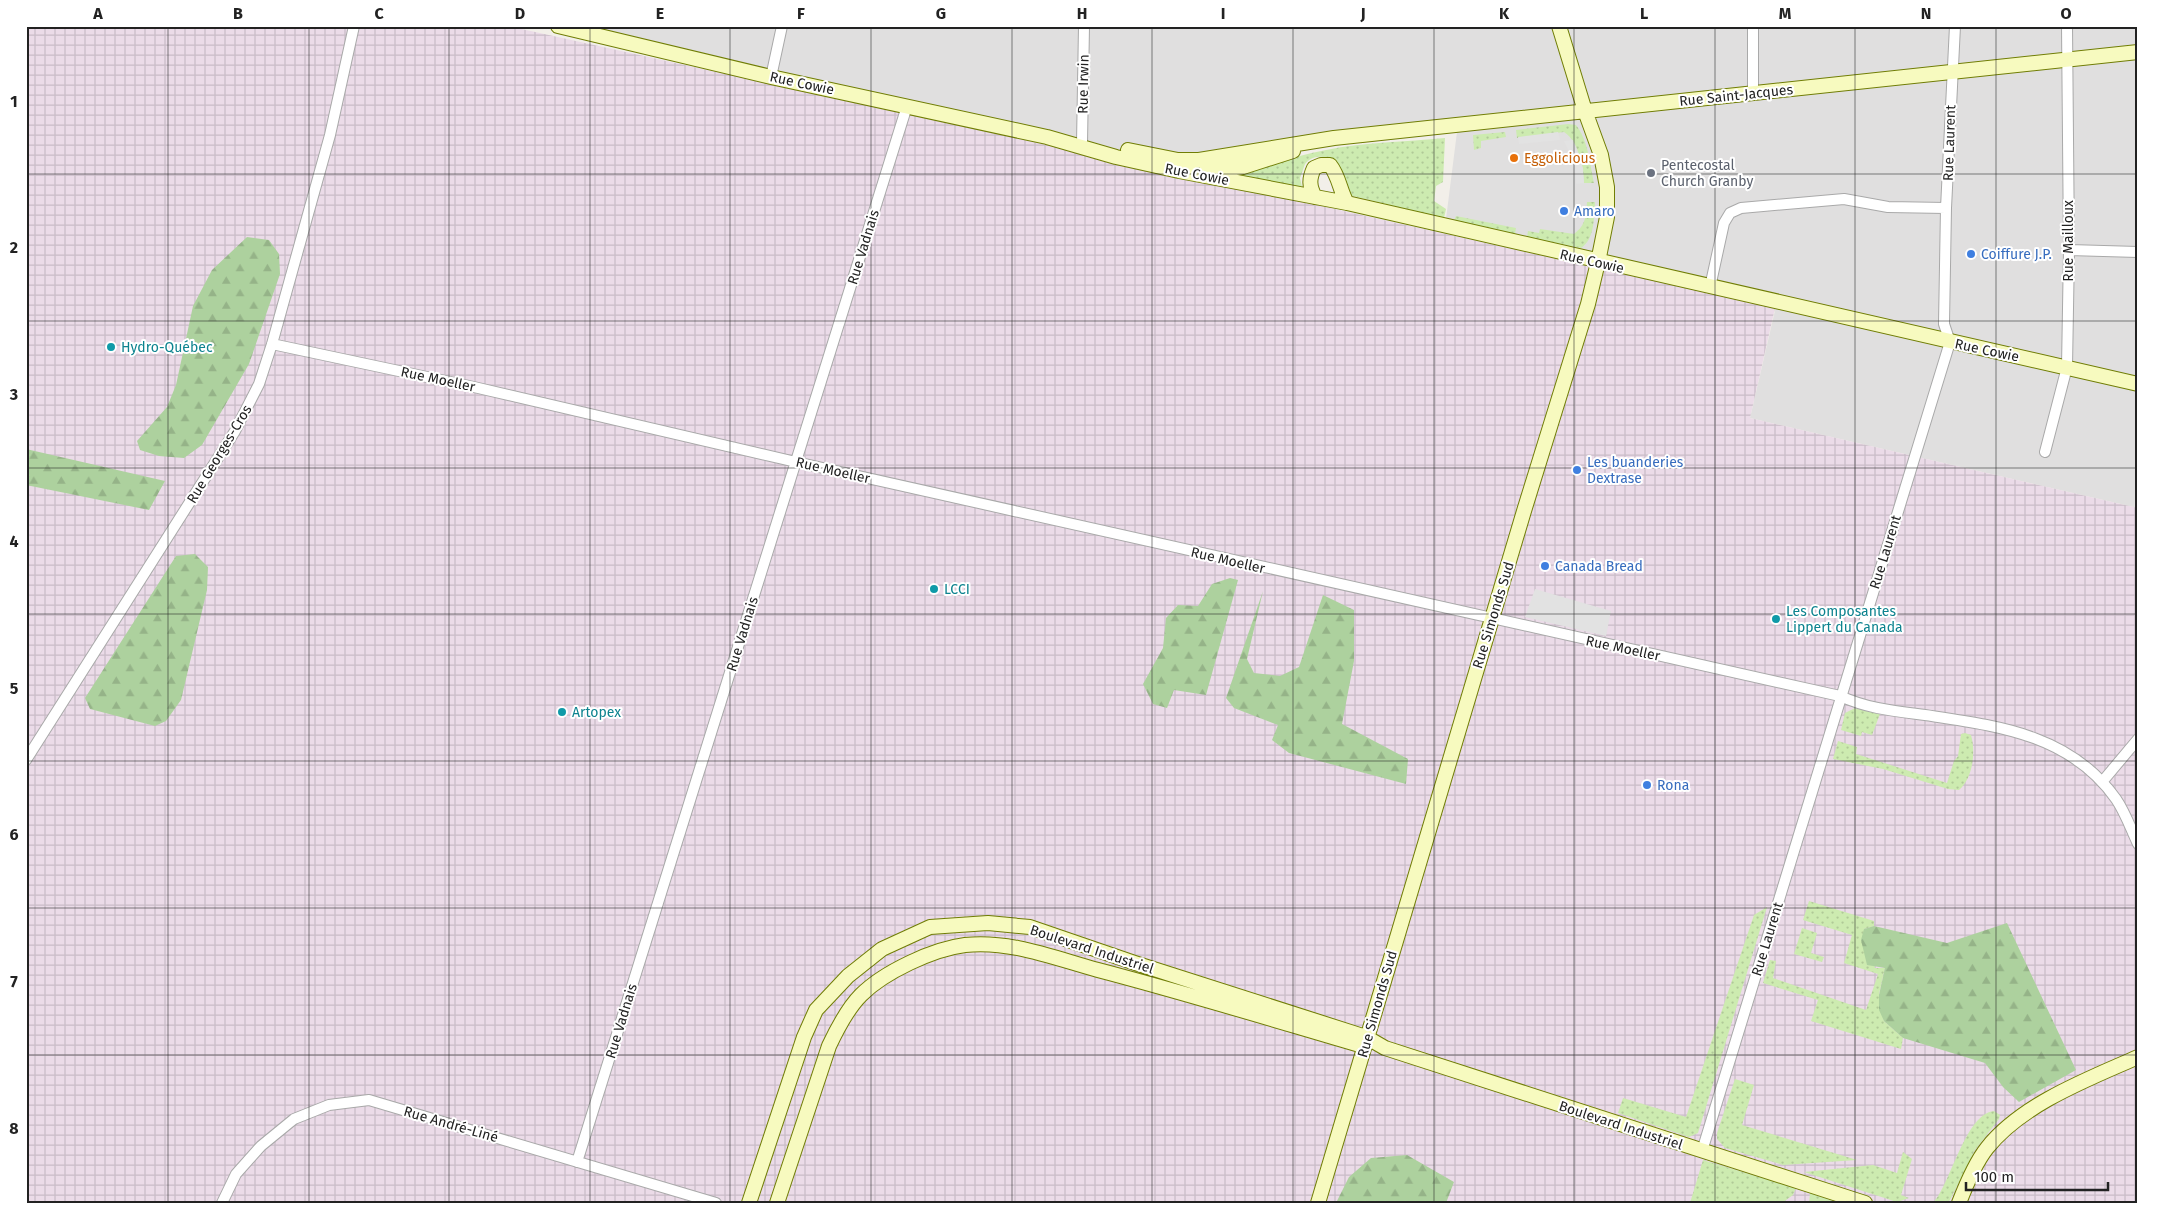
<svg xmlns="http://www.w3.org/2000/svg" width="2164" height="1229" viewBox="0 0 2164 1229" font-family="'Fira Sans',sans-serif">
  <defs>
    <pattern id="industrial-grid" width="8" height="8" patternUnits="userSpaceOnUse" patternTransform="scale(1.25)"><rect width="8" height="8" fill="#ebdbe8"/><path d="M0 4h8M4 0v8" fill="none" stroke="#c9bcc7"/></pattern>
    <pattern id="grass-dots" width="8" height="8" patternUnits="userSpaceOnUse" patternTransform="scale(1.25)"><rect width="8" height="8" fill="#cdebb0"/><path d="M2 2h.1M6 6h.1" fill="none" stroke="#b0c997" stroke-width="1.8" stroke-linecap="round"/></pattern>
    <pattern id="forest-firs" width="22" height="20" patternUnits="userSpaceOnUse" patternTransform="scale(1.25)"><rect width="22" height="20" fill="#add19e"/><path d="M5 1l3.5 6h-7zM16 11l3.5 6h-7z" fill="#95b388"/></pattern>
  </defs>
  <rect width="100%" height="100%" fill="#f2efe9"/>
  <path fill="#e0dfdf" d="M558,26h1580v482l-388,-90 27,-116 -332,-75 13,-103 -124,14 -126,34z"/>
  <path fill="url(#industrial-grid)" d="M26,26h482l711,157 556,125 -25,110 388,90v695h-2112z"/>
  <path fill="url(#grass-dots)" d="M1568,124l8,1c12,15 14,39 18,58h-10c-1,-17 -5,-41 -20,-51l-47,6 -1,-8z
    M1505,132l1,5 -25,4v7l-7,2 -1,-15z
    M1445,138l-2,44 -7,4 -2,15 12,8 -2,9 -95,-23c-5,-15 -7,-37 -26,-38 -7,-1 -13,1 -18,7l-5,14 2,9 -3,3 -57,-13 3,-5c27,-8 53,-17 81,-22 39,-8 79,-8 119,-12z
    M1587,202h8c-1,15 0,37 -14,46l-54,-11 1,-6 11,2 1,-4 34,5c12,-9 12,-18 13,-32z
    M1456,216l60,12 -1,6 -61,-13z
    M1855,708l25,6 -8,21 -10,-3 -1,4 -20,-6 4,-17z
    M1965,733l6,2c5,17 2,43 -12,55l-11,-1 -65,-20 -50,-10 5,-18 19,6 -1,7 91,29 7,-22 4,-5 3,-22z
    M1809,901l65,20v5l-10,3 11,39h10l-6,26 5,27 19,17 -2,11 -90,-28 7,-21 -55,-17 7,-23 6,1 -3,17 93,32 12,-36 -34,-11 8,-28 -49,-15z
    M1767,907l-69,226 -9,4 -6,-2 -65,-22 5,-15 63,19 68,-202z
    M1802,928l15,5 -6,20 13,4 -2,5 -28,-8z
    M1735,1079l19,6 -12,40 115,35 -74,5 -58,-17 -8,-9v-6z
    M1994,1111l6,4 -1,4 -24,31 -24,48 -3,5h-15c18,-19 32,-89 61,-92z
    M1903,1152l9,7 -11,36 8,3 -12,4 -93,-30 69,-7 24,8z
    M1703,1160l93,28 -3,7 -11,8h-92z
    M1810,1193l29,10h-30z"/>
  <path fill="url(#forest-firs)" d="M247,237l22,3 10,14 1,20 -31,90 -47,81 -18,13 -25,-2 -19,-6 -3,-9 30,-34 9,-22 17,-79 19,-36z
    M26,449l139,32 -16,29 -123,-25z
    M195,554l13,13 -1,23 -26,110 -15,21 -11,5 -65,-17 -5,-11 91,-142z
    M1230,578l8,2 -32,115 -32,-5 -7,18 -14,-4 -10,-20 20,-36 3,-30 12,-13 20,1 14,-22z
    M1263,591l-16,68 7,14 26,3 19,-9 24,-72 31,15v51l-12,63 66,35 -2,25 -117,-31 -17,-13 6,-15 -44,-17 -8,-10z
    M2007,923l69,147 -57,32 -16,-15 -18,-24 -82,-25 -19,-17 -5,-11v-15l6,-27 -18,-3 -6,-25 3,-11 10,-3 73,17z
    M1407,1155l47,27 -8,21h-110l13,-26 22,-19z"/>
  <path fill="#e2e2e2" d="M1558,132l2,8 -41,4 -1,-7z
    M1573,140l10,28 1,15 -8,1 -1,-21 -11,-22z
    M1535,589l76,22 -5,25 -81,-19z"/>
  <g fill="none" stroke-linecap="round" stroke-linejoin="round">
    <defs>
      <path id="street" d="M1753,26v68
        M771,77l11,-51
        M1082,143l2,-117
        M2069,250l69,2
        M1710,287l14,-64 6,-10 11,-5 103,-9 44,8 58,1
        M272,344l202,43 322,75 1044,234c29,13 54,15 85,19 73,11 145,19 191,84 9,13 15,30 22,45
        M2045,452l22,-85 2,-117 -2,-224
        M26,760l209,-329 24,-47 13,-40 58,-209 24,-109
        M2102,782l36,-43
        M1702,1151l248,-809 -6,-18 2,-116 9,-182
        M577,1162l330,-1056
        M222,1203l14,-29 25,-28 33,-27 35,-14 40,-5 347,103"/>
      <path id="secondary" d="M558,26l213,51 276,60 69,20 63,14 168,32 791,181
        M1128,150l50,10h21l135,-22 804,-86
        M1205,172l38,-5 50,-16
        M1315,197c-6,-11 -6,-18 -1,-29l7,-3h9c9,11 10,26 17,38
        M749,1203l55,-166 12,-27 32,-34 34,-27 48,-22 58,-4 42,4 105,36 231,74 19,11 480,155
        M777,1203l52,-157c8,-17 18,-37 32,-51 23,-23 72,-46 104,-50 45,-5 89,13 133,25 88,23 176,50 265,76
        M1318,1203l206,-692 64,-207 10,-42 9,-45v-30l-6,-32 -16,-44 -26,-85
        M1959,1203c7,-18 16,-40 28,-55 35,-44 101,-69 151,-91"/>
    </defs>
    <use href="#street" stroke="#a9a9a9" stroke-width="12"/>
    <use href="#secondary" stroke="#707d05" stroke-width="16"/>
    <use href="#street" stroke="#fff" stroke-width="10"/>
    <use href="#secondary" stroke="#f7fabf" stroke-width="14"/>
  </g>
  <path fill="none" stroke="#222" stroke-width="1" stroke-opacity="0.55" d="M168,26v1177M309,26v1177M449,26v1177M590,26v1177M730,26v1177M871,26v1177M1012,26v1177M1152,26v1177M1293,26v1177M1434,26v1177M1574,26v1177M1715,26v1177M1855,26v1177M1996,26v1177M26,174h2112M26,321h2112M26,468h2112M26,614h2112M26,761h2112M26,908h2112M26,1055h2112"/>
  <circle fill="#e8710a" stroke="#fff" stroke-width="2" cx="1514" cy="158" r="5"/>
  <circle fill="#6b7280" stroke="#fff" stroke-width="2" cx="1651" cy="173" r="5"/>
  <g fill="#3f7fe0" stroke="#fff" stroke-width="2">
    <circle cx="1564" cy="211" r="5"/>
    <circle cx="1971" cy="254" r="5"/>
    <circle cx="1577" cy="470" r="5"/>
    <circle cx="1545" cy="566" r="5"/>
    <circle cx="1647" cy="785" r="5"/>
  </g>
  <g fill="#0f9aa8" stroke="#fff" stroke-width="2">
    <circle cx="111" cy="347" r="5"/>
    <circle cx="934" cy="589" r="5"/>
    <circle cx="1776" cy="619" r="5"/>
    <circle cx="562" cy="712" r="5"/>
  </g>
  <g text-anchor="middle" stroke-width="4" stroke-linejoin="round" paint-order="stroke">
    <g font-size="14" fill="#222" stroke="#fff">
      <text transform="translate(802 83) rotate(12)" y="5">Rue Cowie</text>
      <text transform="translate(1083 84) rotate(-89)" y="5">Rue Irwin</text>
      <text transform="translate(1736 95) rotate(-6)" y="5">Rue Saint-Jacques</text>
      <text transform="translate(1949 143) rotate(-88)" y="5">Rue Laurent</text>
      <text transform="translate(1197 174) rotate(11)" y="5">Rue Cowie</text>
      <text transform="translate(2068 241) rotate(-90)" y="5">Rue Mailloux</text>
      <text transform="translate(863 247) rotate(-73)" y="5">Rue Vadnais</text>
      <text transform="translate(1592 261) rotate(13)" y="5">Rue Cowie</text>
      <text transform="translate(1987 350) rotate(12)" y="5">Rue Cowie</text>
      <text transform="translate(438 379) rotate(12)" y="5">Rue Moeller</text>
      <text transform="translate(219 454) rotate(-59)" y="5">Rue Georges-Cros</text>
      <text transform="translate(833 470) rotate(13)" y="5">Rue Moeller</text>
      <text transform="translate(1885 552) rotate(-73)" y="5">Rue Laurent</text>
      <text transform="translate(1228 560) rotate(13)" y="5">Rue Moeller</text>
      <text transform="translate(1493 615) rotate(-73)" y="5">Rue Simonds Sud</text>
      <text transform="translate(742 634) rotate(-73)" y="5">Rue Vadnais</text>
      <text transform="translate(1623 648) rotate(12)" y="5">Rue Moeller</text>
      <text transform="translate(1767 939) rotate(-73)" y="5">Rue Laurent</text>
      <text transform="translate(1092 949) rotate(18)" y="5">Boulevard Industriel</text>
      <text transform="translate(1377 1004) rotate(-74)" y="5">Rue Simonds Sud</text>
      <text transform="translate(621 1021) rotate(-73)" y="5">Rue Vadnais</text>
      <text transform="translate(451 1124) rotate(16)" y="5">Rue André-Liné</text>
      <text transform="translate(1621 1125) rotate(18)" y="5">Boulevard Industriel</text>
    </g>
    <g font-size="14" fill="#c56008" stroke="#fff" text-anchor="start">
      <text x="1524" y="163">Eggolicious</text>
    </g>
    <g font-size="14" fill="#5b616d" stroke="#fff" text-anchor="start">
      <text x="1661" y="170">Pentecostal<tspan x="1661" dy="16">Church Granby</tspan></text>
    </g>
    <g font-size="14" fill="#366cbe" stroke="#fff" text-anchor="start">
      <text x="1574" y="216">Amaro</text>
      <text x="1981" y="259">Coiffure J.P.</text>
      <text x="1587" y="467">Les buanderies<tspan x="1587" dy="16">Dextrase</tspan></text>
      <text x="1555" y="571">Canada Bread</text>
      <text x="1657" y="790">Rona</text>
    </g>
    <g font-size="14" fill="#0d838f" stroke="#fff" text-anchor="start">
      <text x="121" y="352">Hydro-Québec</text>
      <text x="944" y="594">LCCI</text>
      <text x="1786" y="616">Les Composantes<tspan x="1786" dy="16">Lippert du Canada</tspan></text>
      <text x="572" y="717">Artopex</text>
    </g>
  </g>
  <rect width="2164" height="1229" fill="none" stroke="#ffffff" stroke-width="55"/>
  <path d="M1966 1182v8h142v-8" fill="none" stroke="#222222" stroke-width="2.5"/>
  <text x="1974" y="1182" font-size="15" fill="#222222" stroke="#ffffff" stroke-width="4" paint-order="stroke">100 m</text>
  <rect x="28" y="28" width="2108" height="1174" fill="none" stroke="#222" stroke-width="2"/>
  <g font-size="16" text-anchor="middle" font-weight="bold" fill="#222">
    <text x="98" y="19">A</text>
    <text x="238" y="19">B</text>
    <text x="379" y="19">C</text>
    <text x="520" y="19">D</text>
    <text x="660" y="19">E</text>
    <text x="801" y="19">F</text>
    <text x="941" y="19">G</text>
    <text x="1082" y="19">H</text>
    <text x="1223" y="19">I</text>
    <text x="1363" y="19">J</text>
    <text x="1504" y="19">K</text>
    <text x="1644" y="19">L</text>
    <text x="1785" y="19">M</text>
    <text x="1926" y="19">N</text>
    <text x="2066" y="19">O</text>
    <text x="14" y="107">1</text>
    <text x="14" y="253">2</text>
    <text x="14" y="400">3</text>
    <text x="14" y="547">4</text>
    <text x="14" y="694">5</text>
    <text x="14" y="840">6</text>
    <text x="14" y="987">7</text>
    <text x="14" y="1134">8</text>
  </g>
</svg>
